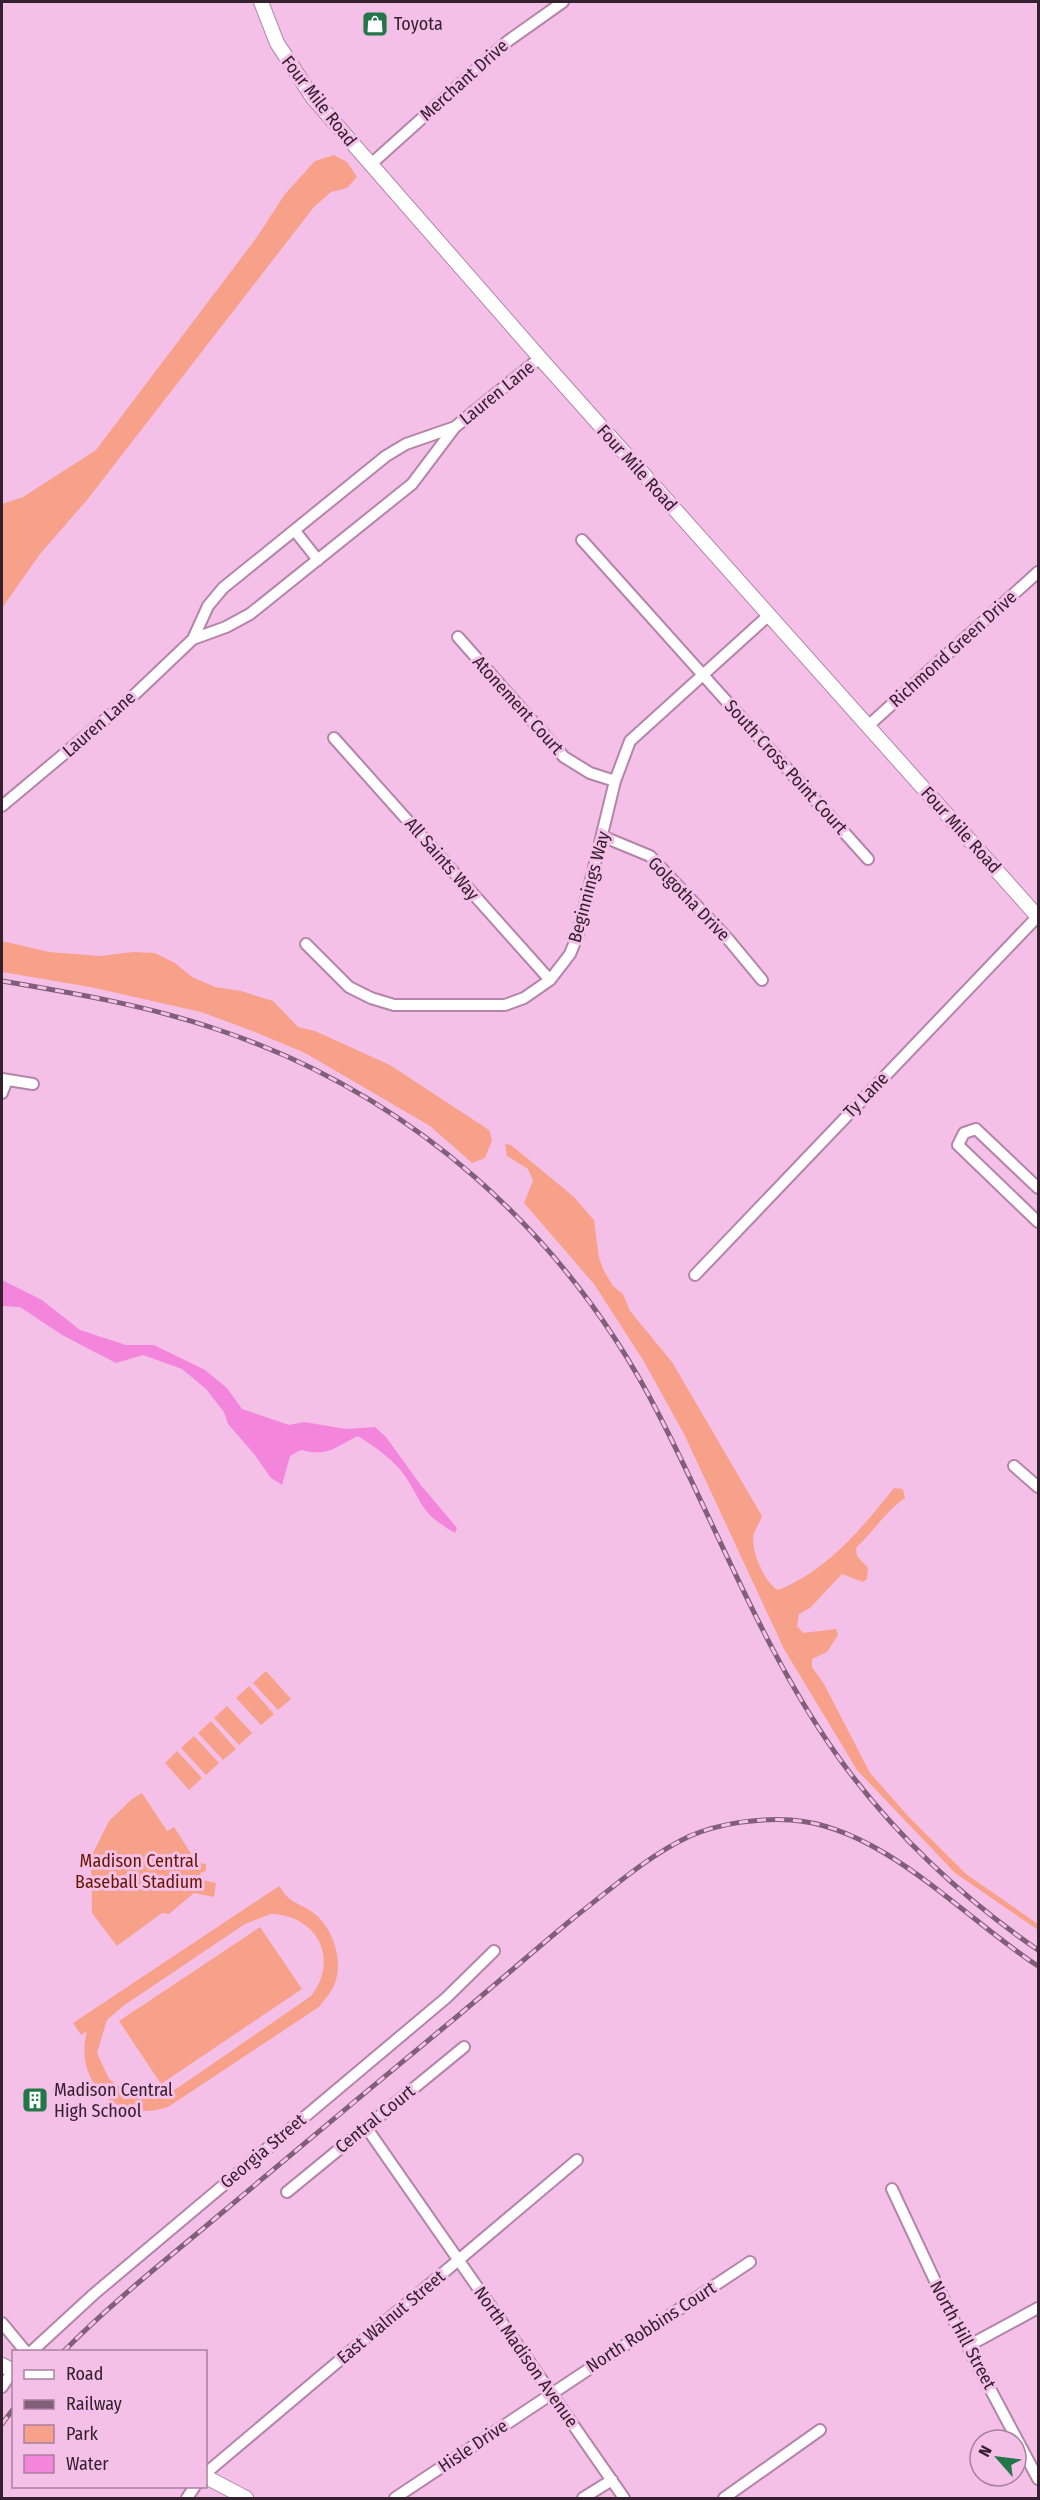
<svg xmlns="http://www.w3.org/2000/svg" width="1040" height="2500" viewBox="0 0 1040 2500" font-family="'Fira Sans Condensed',sans-serif">
  <rect width="100%" height="100%" fill="#f5c0e8"/>
  <path fill="#f8a18a" fill-rule="evenodd" d="M334,155l13,7 10,15 -10,11 -16,4 -17,15 -227,293 -47,54 -38,54v-104l21,-7 73,-47 161,-213 28,-43 30,-33z
    M2,941l47,11 51,4 33,-4 22,1 20,10 17,14 23,10 26,4 32,10 25,26 17,4 75,34 99,65 3,10 -7,18 -13,5 -42,-37 -125,-73 -50,-21 -54,-20 -111,-25 -88,-15z
    M505,1144l6,1 62,51 21,24 5,38 5,13 9,15 10,8 7,17 42,51 90,154c-2,7 -9,16 -9,23 0,16 12,44 25,51 49,-19 85,-63 116,-102l9,1 2,9c-20,14 -32,34 -49,50l1,8 11,12 -1,11 -4,3 -21,-8 -32,34 -11,6 -2,12 6,7 33,-4 2,6 -11,17 -15,7v8l12,17 46,89 38,43 58,58 72,50v6l-83,-57 -98,-103 -73,-121 -100,-215 -41,-74 -49,-76 -70,-81 9,-22 -5,-12 -21,-13z
    M266,1671l25,28 -13,11 -25,-27z
    M249,1686l25,28 -13,11 -25,-27z
    M227,1706l25,27 -13,12 -25,-27z
    M211,1721l25,28 -13,11 -25,-27z
    M194,1736l25,27 -13,12 -25,-27z
    M177,1751l25,27 -13,12 -24,-27z
    M142,1793l25,38 7,-4 23,36 9,1v7l-6,2 3,7 13,3 -2,14 -20,-4 -25,21 -7,-1 -45,33 -25,-33 -1,-56 18,-36 23,-22z
    M279,1886c13,19 15,14 32,25 21,14 33,48 24,72 -3,9 -11,17 -16,24l-151,100c-51,17 -95,-24 -81,-76l-6,4 -8,-12zM271,1914c46,1 69,45 40,82l-135,93 -14,7 -16,2 -15,-2 -22,-17 -12,-26 10,-33 16,-14 122,-82z
    M260,1927l42,62 -141,95 -42,-63z"/>
  <path fill="#f385dc" d="M2,1280l40,20 38,30 46,15h28l51,25 22,18 15,21 47,16 15,-3 42,7 29,-2 11,10 34,47 37,44 -2,5c-33,-20 -29,-23 -48,-54 -12,-19 -31,-31 -49,-43 -24,11 -28,21 -57,14l-11,6 -8,29 -11,-7 -17,-24 -26,-30 -4,-12 -18,-23 -24,-20 -39,-14 -27,8 -54,-28 -42,-28 -18,-1z"/>
  <g fill="none" stroke-linecap="round" stroke-linejoin="round">
    <defs>
      <path id="street" d="M370,165l138,-124 55,-39
        M295,531l23,29
        M582,540l286,319
        M458,637l106,120 26,16 25,8
        M193,639l15,-33 15,-18 163,-132 20,-12 49,-17
        M868,726l170,-154
        M334,738l216,242
        M2,806l130,-109 61,-58 33,-12 24,-13 162,-130 43,-57 85,-69
        M604,837l46,19 78,83 34,41
        M306,944l43,43 22,11 23,7h111l19,-7 26,-18 20,-26 7,-17 38,-156 15,-40 139,-126
        M2,1079l31,5
        M2,1093l5,-13
        M1038,1188l-62,-59 -12,4 -6,12 80,77
        M695,1275l343,-359
        M1014,1466l24,21
        M366,2127l258,371
        M892,2189l60,128 86,162
        M287,2192l177,-145
        M2,2323l24,29
        M968,2346l70,-38
        M31,2352l63,-58 352,-296 48,-47
        M2,2387l12,-18
        M206,2473l371,-313
        M187,2498l8,-12
        M395,2498l355,-236
        M583,2498l29,-18
        M724,2498l96,-68"/>
      <path id="secondary" d="M261,2l16,41 36,55 227,260 498,559
        M2,2365l12,6
        M206,2477l40,21"/>
    </defs>
    <use href="#street" stroke="#b584a9" stroke-width="14"/>
    <use href="#secondary" stroke="#b584a9" stroke-width="16"/>
    <use href="#street" stroke="#fff" stroke-width="10"/>
    <use href="#secondary" stroke="#fff" stroke-width="14"/>
    <defs>
      <path id="rail" d="M2,981c71,12 142,24 211,47 196,64 353,204 446,387 60,116 107,244 185,350 54,73 120,134 194,185
        M63,2352c48,-49 103,-92 155,-136 75,-63 149,-125 224,-187 45,-37 89,-76 134,-113 36,-28 73,-61 114,-80 30,-13 69,-18 101,-16 91,6 173,98 247,146
        M2,2424l12,-16"/>
    </defs>
    <use href="#rail" stroke="#805f78" stroke-width="5"/>
    <use href="#rail" stroke="#f5c0e8" stroke-width="3" stroke-dasharray="9" stroke-linecap="butt"/>
  </g>
  <defs>
    <symbol id="shop-square" viewBox="-11 -11 22 22"><rect x="-9" y="-9" width="18" height="18" rx="4" fill="#227649" stroke="#f5c0e8"/><path d="M-5-2.5h2.3a2.7 3.5 0 0 1 5.4 0H5L5.5 6h-11ZM-1.5-2.5h3a1.5 2.3 0 0 0-3 0Z" fill="#fff"/></symbol>
    <symbol id="building-square" viewBox="-11 -11 22 22"><rect x="-9" y="-9" width="18" height="18" rx="4" fill="#227649" stroke="#f5c0e8"/><path d="M-4-6H4V6H1V3H-1V6H-4ZM-2.5-4.3h1.7v1.8h-1.7ZM.8-4.3h1.7v1.8H.8ZM-2.5-1h1.7V.8h-1.7ZM.8-1h1.7V.8H.8Z" fill="#fff"/></symbol>
  </defs>
  <g fill-rule="evenodd">
    <use href="#shop-square" x="360" y="9" width="30" height="30"/>
    <use href="#building-square" x="20" y="2085" width="30" height="30"/>
  </g>
  <g text-anchor="middle" stroke-width="6" stroke-linejoin="round" paint-order="stroke">
    <g font-size="18" fill="#34202f" stroke="#f5c0e8" text-anchor="start">
      <text x="394" y="30">Toyota</text>
      <text x="54" y="2096">Madison Central<tspan x="54" dy="21">High School</tspan></text>
    </g>
    <g font-size="18" fill="#34202f" stroke="#f5c0e8">
      <text transform="translate(464 80) rotate(-42)" y="6">Merchant Drive</text>
      <text transform="translate(319 101) rotate(52)" y="6">Four Mile Road</text>
      <text transform="translate(497 393) rotate(-39)" y="6">Lauren Lane</text>
      <text transform="translate(637 468) rotate(48)" y="6">Four Mile Road</text>
      <text transform="translate(953 649) rotate(-42)" y="6">Richmond Green Drive</text>
      <text transform="translate(518 705) rotate(48)" y="6">Atonement Court</text>
      <text transform="translate(99 724) rotate(-41)" y="6">Lauren Lane</text>
      <text transform="translate(786 767) rotate(48)" y="6">South Cross Point Court</text>
      <text transform="translate(961 830) rotate(48)" y="6">Four Mile Road</text>
      <text transform="translate(442 859) rotate(49)" y="6">All Saints Way</text>
      <text transform="translate(589 887) rotate(-75)" y="6">Beginnings Way</text>
      <text transform="translate(689 899) rotate(46)" y="6">Golgotha Drive</text>
      <text transform="translate(866 1095) rotate(-46)" y="6">Ty Lane</text>
      <text transform="translate(375 2119) rotate(-39)" y="6">Central Court</text>
      <text transform="translate(263 2151) rotate(-40)" y="6">Georgia Street</text>
      <text transform="translate(391 2317) rotate(-40)" y="6">East Walnut Street</text>
      <text transform="translate(651 2327) rotate(-33)" y="6">North Robbins Court</text>
      <text transform="translate(963 2335) rotate(62)" y="6">North Hill Street</text>
      <text transform="translate(526 2357) rotate(55)" y="6">North Madison Avenue</text>
      <text transform="translate(473 2446) rotate(-34)" y="6">Hisle Drive</text>
    </g>
    <g font-size="18" fill="#671500" stroke="#f5c0e8">
      <text x="139" y="1867">Madison Central<tspan x="139" dy="21">Baseball Stadium</tspan></text>
    </g>
  </g>
  <rect width="1040" height="2500" fill="none" stroke="#34202f" stroke-width="6"/>
  <rect x="12" y="2350" width="195" height="138" fill="#f5c0e8" stroke="#a8809e" stroke-width="1.5"/>
  <rect x="24" y="2370" width="30" height="9" fill="#ffffff" stroke="#a8809e" stroke-width="1.5"/>
  <text x="66" y="2380" font-size="18" fill="#34202f">Road</text>
  <rect x="24" y="2400" width="30" height="9" fill="#805f78" stroke="#a8809e" stroke-width="1.5"/>
  <text x="66" y="2410" font-size="18" fill="#34202f">Railway</text>
  <rect x="24" y="2425" width="30" height="18" fill="#f8a18a" stroke="#a8809e" stroke-width="1.5"/>
  <text x="66" y="2440" font-size="18" fill="#34202f">Park</text>
  <rect x="24" y="2455" width="30" height="18" fill="#f385dc" stroke="#a8809e" stroke-width="1.5"/>
  <text x="66" y="2470" font-size="18" fill="#34202f">Water</text>
  <g transform="translate(998 2458) rotate(298)"><circle r="28" fill="#f5c0e8" stroke="#a8809e" stroke-width="1.5"/>
  <path d="M0-4.5L10 22L0 15L-10 22Z" fill="#227649"/>
  <text y="-9" font-size="16" font-weight="bold" text-anchor="middle" fill="#34202f">N</text>
  </g>
</svg>
